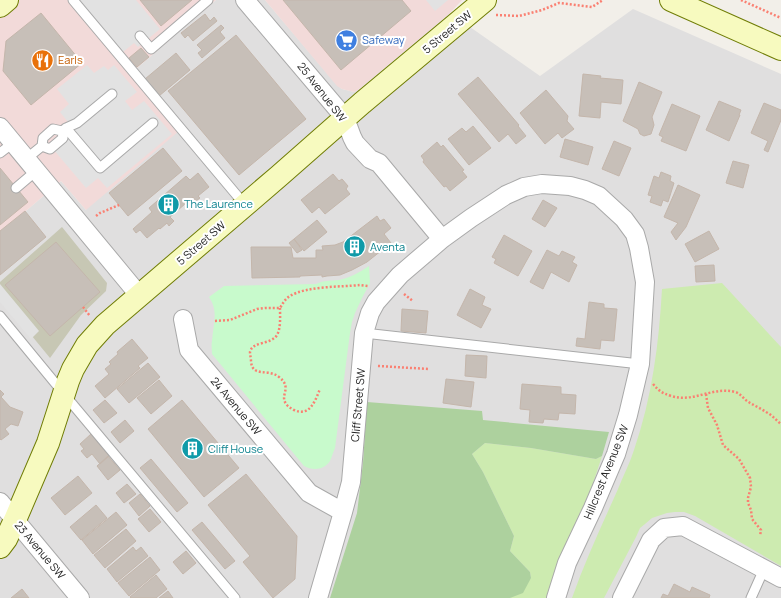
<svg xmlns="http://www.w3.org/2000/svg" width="781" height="598" viewBox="0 0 781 598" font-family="Manrope,sans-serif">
  <rect width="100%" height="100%" fill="#f2efe9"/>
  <path fill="#e0dfdf" d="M216,0h49l72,85 5,4 12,3 4,-2 92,-77 90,63 93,-67 148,65v524h-781v-365l61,-52 25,29 44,-136z"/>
  <path fill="#f2dad9" d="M0,0h216l-86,74 49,57 -93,79 -25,-29 -61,52z
    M265,0h197l-12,13 -26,22 -66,55 -4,2 -12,-3 -5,-3z"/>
  <path fill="#c7c7b4" d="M62,227l45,56 -1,8 -25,24 -31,43 -50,-61v-15z"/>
  <path fill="#cdebb0" d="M722,283l59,64v219l-86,-50 -11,-4h-9l-8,1 -15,5 -7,6 -5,4 -4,9 -32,61h-32c13,-37 30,-73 46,-109 5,-13 12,-26 16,-39 18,-52 25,-107 28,-161z
    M485,443l46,5 65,11 6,-3 -12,37 -10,20 -20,46 -12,39h-38l21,-20 -1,-6 -20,-21 4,-15 -31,-64 -11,-18z"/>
  <path fill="#add19e" d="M367,402l115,9 1,9 126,12 -7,24 -6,3 -65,-11 -46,-5 -13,11 11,18 31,64 -4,15 20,21 1,6 -8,15 -13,5h-180l27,-85 6,-50z"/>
  <path fill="#c8facc" d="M369,266l1,17 -8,15 -7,15 -3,9 -2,11 -15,115c-2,4 -3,9 -5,13 -6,9 -17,10 -26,5l-92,-112c0,-4 -1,-9 0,-13 1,-17 7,-29 -3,-44l15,-11 92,-2c9,-4 14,-3 23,-4 11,-2 21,-8 30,-14z"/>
  <path fill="#e2e2e2" d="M79,0h57l24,29 -22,18 -4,-4 -11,9z
    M426,0h22l-13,11z
    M87,65l7,8 10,-7 4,4 6,-5 23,27 -12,9 7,9 12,-9 28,33 -65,54 -9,-10 -12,10 -33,-39 15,-27 -8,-10 9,-8 -12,-15z
    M0,284l39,47 -8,8 -31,-37z"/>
  <path fill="#c7bfb8" stroke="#c4b6ab" d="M140,0h52l-31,26z
    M283,0h119l9,11 -70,59z
    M41,13l41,50 -51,42 -28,-34 3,-30z
    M205,14l5,7 4,-4 3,4 -24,20 -5,-6 -3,3 -4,-5z
    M221,25l3,3 -4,4 5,6 -23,20 -4,-5 4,-3 -5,-5z
    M236,35l70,84 -67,56 -71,-84z
    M141,48l8,9 -12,10 -8,-9z
    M176,53l14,17 -31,26 -14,-17z
    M583,74l18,2 -1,2 23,2 -2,24 -20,-2 -1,16 -21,-2z
    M478,77l41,48 -1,1 8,10 -10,8 -8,-10 -9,8 -41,-48z
    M639,82l23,10 -10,25 2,8 -3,9 -7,2 -4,-2 -2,-5 -15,-8z
    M546,90l22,26 -1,5 7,8 -12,9 -4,-5 -13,11 -25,-31z
    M719,101l22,9 -2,5h1l-11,26 -23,-11z
    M764,103l17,7v10l-13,32 -4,-2 4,-9 -17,-8z
    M672,104l28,12 -14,35 -25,-10 2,-4 -4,-2z
    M473,126l18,22 -22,17 -21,-26 14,-11 4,4z
    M565,139l28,8 -5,18 -28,-8z
    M614,141l17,7 -12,28 -17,-7z
    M437,142l4,5 2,-2 21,25 -2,1 5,6 -17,14 -4,-5 -2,1 -21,-25 1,-2 -3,-4z
    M163,148l19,23 -54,45 -19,-23z
    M733,161l16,4 -6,23 -17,-5z
    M0,168l28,34 -28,23z
    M661,172l10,4 -1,5 4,2 -6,19 -5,-2 -2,6 -11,-4 2,-6 -4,-1 6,-19 5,2z
    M198,173l11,14 -11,9 2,2 -4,3 -3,-4 -23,20 4,4 -5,5 -2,-3 -7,6 -1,-1 -12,10 -7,-8 -4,3 -3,-4 19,-17 -3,-4 37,-32 4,4z
    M333,174l6,7 3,-2 6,7 -2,3 4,5 -25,20 -6,-7 -7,6 -11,-13z
    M678,185l22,10 -14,32 -10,13 -5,-8 7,-9 -14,-6z
    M543,200l14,8 -12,19 -13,-8z
    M25,211l21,26 -46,38v-44z
    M377,216l3,5 4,-2 7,9 -7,6 7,9 -24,19 -15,8 -12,5 -13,1 -5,1v-2l-22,1v1l-48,1 -1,-31h40l2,11h23v-8h7l-1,-4 13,-1 8,-3z
    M317,220l10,12 -23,19 -10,-12z
    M709,231l10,18 -24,13 -10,-18z
    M504,235l28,16 -14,25 -24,-13 2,-4 -4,-2z
    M294,239l8,11 -5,3 -8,-10z
    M56,242l44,50 -50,44 -45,-51z
    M547,250l12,6 3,-5 13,6 -3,5 5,3 -8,17 -18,-10 -8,17 -13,-7z
    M714,265l1,16 -19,1 -1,-16z
    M470,289l15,8 -3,8 9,4 -10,19 -24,-13z
    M589,302l15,2v4l13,1 -3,32 -13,-1 -1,9 -24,-3 1,-8 8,1z
    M402,309l26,2 -2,22 -25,-2z
    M132,339l16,19 -10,8 2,2 -35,30 -10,-12 14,-12 -4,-5 6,-5 -2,-2 9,-8 -1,-2z
    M466,355l21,1 -1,22 -21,-2z
    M148,363l12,14 -31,26 -12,-14z
    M446,379l28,3 -3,25 -28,-4z
    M159,380l13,16 -21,18 -14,-16z
    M522,384l39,3v7l15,1 -1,19 -16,-1 -1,7 -14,-1 -1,4 -14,-1 1,-12 -10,-1z
    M0,390l4,4 -3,3 9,10 13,5 -5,14 -7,-2 -6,5 4,5 -8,6 -1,-1z
    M105,400l12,13 -13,10 -11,-13z
    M182,400l57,68 -35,29 -56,-68z
    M125,420l9,11 -14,12 -9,-11z
    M91,434l18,22 -9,8 -8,-10 -5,4 -6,-7 3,-2 -4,-5z
    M108,456l12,14 -12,10 -11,-14z
    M151,459l37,44 -11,9 -37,-44z
    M246,474l51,62 -2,43 -22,19 -30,-36 7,-6 -42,-51z
    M78,476l14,17 -27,22 -14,-17z
    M127,484l9,10 -12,9 -8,-10z
    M140,494l10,12 -11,10 -10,-13z
    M96,505l11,13 -26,22 -11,-13z
    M150,509l11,13 -12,10 -11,-13z
    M116,512l11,13 -34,29 -11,-14z
    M202,522l33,39 -10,8 -33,-39z
    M126,529l10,12 -31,27 -11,-13z
    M133,547l3,4 5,-4 7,9 -31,26 -10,-13z
    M186,551l10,12 -13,11 -10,-12z
    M150,557l10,13 -31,26 -11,-13z
    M156,575l11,14 -11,9h-25l-1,-1z
    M674,584l16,8 2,-5 18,8 -1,3h-48l2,-4 5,2z
    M22,589l7,9h-18z
    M168,591l5,7h-14z"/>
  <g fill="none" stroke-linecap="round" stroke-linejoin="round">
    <defs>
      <path id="lane" d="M73,0l172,205
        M140,36l11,13 57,-49
        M66,128l34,40 53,-45
        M62,131l4,-3 11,-5 35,-29
        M0,153l13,-10
        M26,159l16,-13 1,-8 10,-9 9,2 1,7 -13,11 -8,-3
        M16,188l20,-17
        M0,316l74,90 161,192
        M364,333l276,31
        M751,598l13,-29"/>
      <path id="street" d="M245,0l100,118 7,19 3,6 15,16 9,4 63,76
        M0,127l139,168
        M183,319l6,31 120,143 34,19
        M0,502l80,96
        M318,598l25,-86 8,-30 13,-149 6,-20 6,-11 24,-27 42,-36 29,-21 35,-23 18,-8 18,-3 28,2 15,4 14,6 25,23 11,15 4,14 6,34 -5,82 -12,51 -12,39 -23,54 -26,55 -11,35
        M622,598l29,-58 13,-12 19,-2 98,52"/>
      <path id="secondary" d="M671,0l110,49
        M0,6l7,-6
        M0,547l6,-8 9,-19 33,-77 20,-62 5,-12 14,-24 18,-20 174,-149 83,-73 123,-103"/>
    </defs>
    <use href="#lane" stroke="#a9a9a9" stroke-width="11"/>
    <use href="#street" stroke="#a9a9a9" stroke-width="20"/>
    <use href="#secondary" stroke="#707d05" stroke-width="24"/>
    <path stroke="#fa8072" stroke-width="2.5" stroke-dasharray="2 2" stroke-linecap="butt" d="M741,0l40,18
      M496,15l23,1 23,-6 17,-7 33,4 11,-7
      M96,216l4,-3 19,-8
      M404,294l9,7
      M83,307l7,9
      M280,308c0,8 1,20 -3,27 -6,10 -25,6 -27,17 0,3 1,6 1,9 1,17 17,7 28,16 13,10 2,17 6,25 1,3 5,6 9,8 16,7 21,-9 26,-21
      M215,321l15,-1 27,-11 8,-1h15c3,-5 5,-9 10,-12 16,-10 51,-9 70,-11l8,1
      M378,366l51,3
      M653,384c6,7 9,9 18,12 24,7 41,-10 64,-4 5,1 8,6 12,9 6,4 13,7 19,11 6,3 10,8 15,12
      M706,394l2,14 9,17 6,20 16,14 11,19 1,9 -3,11v5l3,7 1,9 9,11 -1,6"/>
    <use href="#lane" stroke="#fff" stroke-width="9"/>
    <use href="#street" stroke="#fff" stroke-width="18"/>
    <use href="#secondary" stroke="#f7fabf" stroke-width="22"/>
  </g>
  <defs>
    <symbol id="supermarket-disc" viewBox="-11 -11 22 22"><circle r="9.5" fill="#3f7fe0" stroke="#fff"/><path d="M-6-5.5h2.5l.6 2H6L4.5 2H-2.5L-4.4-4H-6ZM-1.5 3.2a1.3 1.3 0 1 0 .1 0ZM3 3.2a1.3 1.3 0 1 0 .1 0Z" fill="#fff"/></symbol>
    <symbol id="restaurant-disc" viewBox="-11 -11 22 22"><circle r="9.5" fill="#e8710a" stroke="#fff"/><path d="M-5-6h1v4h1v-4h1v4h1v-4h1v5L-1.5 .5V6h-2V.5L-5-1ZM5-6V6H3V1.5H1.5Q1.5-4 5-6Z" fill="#fff"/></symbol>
    <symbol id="building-disc" viewBox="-11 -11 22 22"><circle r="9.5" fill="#0f9aa8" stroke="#fff"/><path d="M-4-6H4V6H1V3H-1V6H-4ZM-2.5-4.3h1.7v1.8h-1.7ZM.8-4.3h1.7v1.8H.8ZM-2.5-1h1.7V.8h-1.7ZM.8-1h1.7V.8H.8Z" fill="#fff"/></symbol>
  </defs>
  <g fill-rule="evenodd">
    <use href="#supermarket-disc" x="334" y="28" width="25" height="25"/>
    <use href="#restaurant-disc" x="30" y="48" width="25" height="25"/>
    <use href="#building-disc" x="156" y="192" width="25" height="25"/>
    <use href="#building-disc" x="342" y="234" width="25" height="25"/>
    <use href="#building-disc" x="180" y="436" width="25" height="25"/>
  </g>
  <g text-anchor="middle" stroke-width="4" stroke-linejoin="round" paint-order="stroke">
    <g font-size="11" fill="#222" stroke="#fff">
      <text transform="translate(447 32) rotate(-40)" y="4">5 Street SW</text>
      <text transform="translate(322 92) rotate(52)" y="4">25 Avenue SW</text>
      <text transform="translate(201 243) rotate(-41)" y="4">5 Street SW</text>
      <text transform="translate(358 405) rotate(-85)" y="4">Cliff Street SW</text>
      <text transform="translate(236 406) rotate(50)" y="4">24 Avenue SW</text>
      <text transform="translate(606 472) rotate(-68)" y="4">Hillcrest Avenue SW</text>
      <text transform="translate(40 550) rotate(50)" y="4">23 Avenue SW</text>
    </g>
    <g font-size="11" fill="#366cbe" stroke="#fff" text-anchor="start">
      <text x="362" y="44">Safeway</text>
    </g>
    <g font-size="11" fill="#c56008" stroke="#fff" text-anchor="start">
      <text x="58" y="64">Earls</text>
    </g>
    <g font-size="11" fill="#0d838f" stroke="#fff" text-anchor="start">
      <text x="184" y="208">The Laurence</text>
      <text x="370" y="251">Aventa</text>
      <text x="208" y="453">Cliff House</text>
    </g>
  </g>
</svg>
